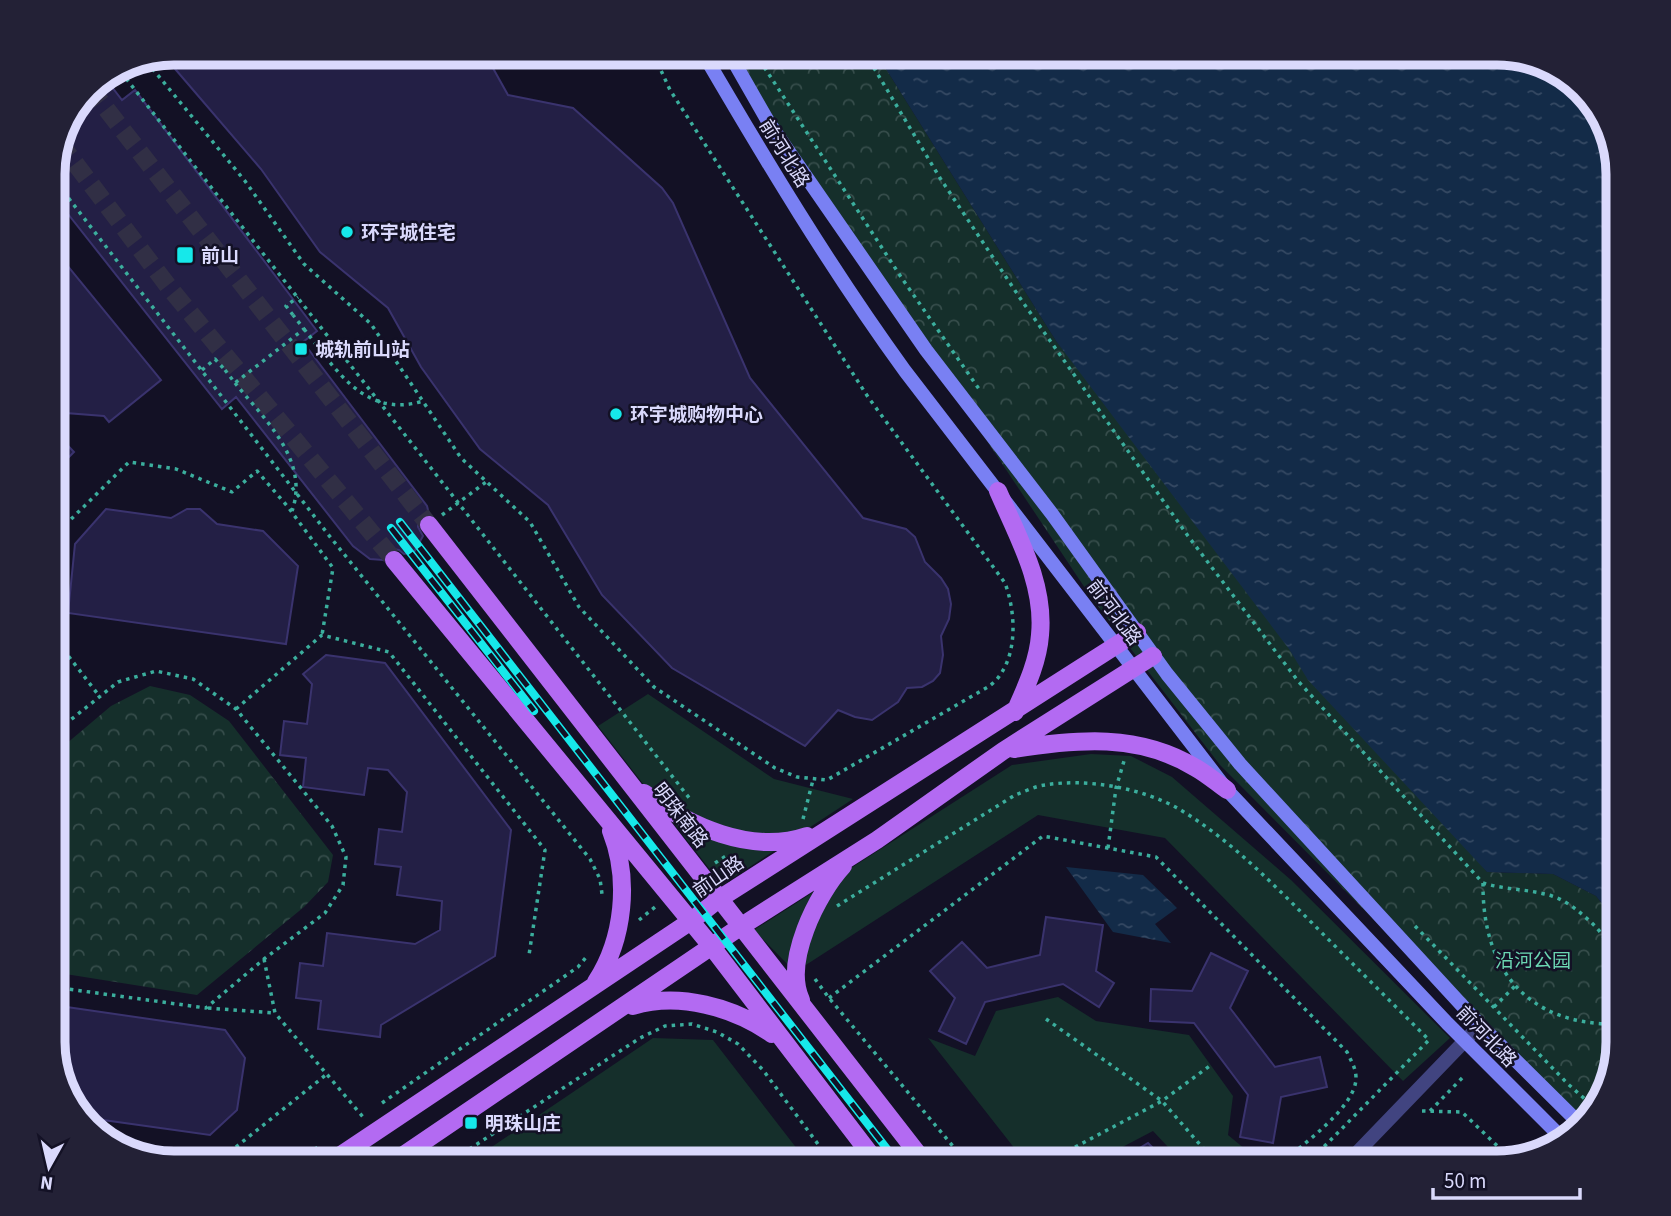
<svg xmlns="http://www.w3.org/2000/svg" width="1671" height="1216" viewBox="0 0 1671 1216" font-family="'Source Sans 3','Noto Sans SC',sans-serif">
  <defs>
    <pattern id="park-crowns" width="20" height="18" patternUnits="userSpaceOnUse" patternTransform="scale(1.75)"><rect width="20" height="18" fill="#152f2b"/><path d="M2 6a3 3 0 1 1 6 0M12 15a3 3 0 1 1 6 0" fill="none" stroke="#364d4b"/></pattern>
    <pattern id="water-ripples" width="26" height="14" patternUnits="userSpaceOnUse" patternTransform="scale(1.75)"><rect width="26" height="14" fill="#132b48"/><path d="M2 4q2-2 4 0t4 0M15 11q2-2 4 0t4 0" fill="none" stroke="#354963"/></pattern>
  </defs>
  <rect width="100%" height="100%" fill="#131125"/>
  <path fill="#152f2b" d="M648,694l126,85 79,20 -131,86 -124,-159z
    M1091,754l40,2 41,21 119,103 159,158 -47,43 -238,-243 -127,-23 -243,157 -41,-42 258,-165z
    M1058,997l38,24 93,14 44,61 -5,39 34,28h-79l-30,-32 -61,32h-66l-98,-125 47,18 21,-45z
    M653,1038l60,2 95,123h-340z"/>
  <path fill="url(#park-crowns)" d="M732,53h144l180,288 431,531 66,2 43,22 22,28v119l-24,73 -14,11 -360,-362 -129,-168 -350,-525z
    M150,686l40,9 39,26 104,134 -5,27 -24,25 -107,88 -144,-23v-217l58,-49z"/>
  <path fill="url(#water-ripples)" d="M876,53h622l73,24 35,43 12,53v751l-22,-28 -43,-22 -66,-2 -179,-192 -19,-31 -233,-308z
    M1066,867l77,8 34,33 -22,16 16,19 -58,-11z"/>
  <path fill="#231f45" stroke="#3a336e" stroke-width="2" d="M173,52h311l24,43 65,13 89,80 11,15 77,175 113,140 43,11 9,8 10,25 16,16 7,11 3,15 -2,15 -8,17 2,19 -3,18 -7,8 -11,6 -15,1 -9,14 -26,18 -17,-3 -17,-7 -33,36 -133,-78 -70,-73 -54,-90 -68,-56 -59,-82 -33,-59 -68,-56 -59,-83 -97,-113z
    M105,78l17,22 13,-10 182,241 -14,11 124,164 2,8 -6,2 -5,5v6l5,9 -9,16 -10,2 -5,-4 -6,-1 -7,3 -3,8 -13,-1 -17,-13 -117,-149 -14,12 -169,-214v-30l12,-45 28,-37z
    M53,248l108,132 -52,42 -5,-6 -51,-4z
    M53,430l21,22 -21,21z
    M106,509l65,9 16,-9h13l17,15 46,7 35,35 -12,78 -218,-31 7,-69z
    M326,655l59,8 126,167 -16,126 -114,69 -1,12 -62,-8 3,-28 -25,-3 4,-35 23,3 4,-33 88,11 25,-14 2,-29 -45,-6 4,-28 -26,-3 4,-35 23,3 5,-40 -19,-22 -20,-2 -4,27 -61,-8 3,-29 -26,-3 4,-34 23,3 5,-40 -9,-10z
    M1046,917l57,8 -7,46 18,12 -15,24 -36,-23 -78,18 -19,42 -27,-13 16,-33 -25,-27 32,-29 25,26 53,-13z
    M1211,953l37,18 -18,37 45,59 45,-10 7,30 -46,10 -8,46 -33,-6 8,-42 -54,-72 -44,-2 1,-32 41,2z
    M53,1005l172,25 20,28 -8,52 -27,25 -128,-18 -17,-21 -12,-46z
    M1148,1143l21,21h-56z"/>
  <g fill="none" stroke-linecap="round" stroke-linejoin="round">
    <path stroke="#312f45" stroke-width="18" stroke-dasharray="18 9" stroke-linecap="butt" d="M90,88l339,437
      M59,142l109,144 226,274"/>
    <path stroke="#3bae9d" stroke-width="3.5" stroke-dasharray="3.5 5" stroke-linecap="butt" d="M755,53l146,224 78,112
      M865,53l75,125 82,123 166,235 110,145 185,202c23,7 47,6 69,13 12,4 23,12 32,20 38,31 35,63 32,108l2,2
      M147,62l98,119 59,83 67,60 90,134 69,64 49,85 75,80 121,81 22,9 30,3 161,-93c4,-3 9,-7 12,-12 18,-25 15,-65 5,-92l-137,-186 -198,-307 -17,-37
      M121,72l569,727
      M53,178l278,360 259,321 10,20 2,15
      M293,315l-7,-9 12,-9
      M304,329c32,40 60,90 119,72
      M202,370l13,-11 10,11
      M235,383c29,36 75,77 57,128
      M442,515l44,-33
      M53,537l76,-75 47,7 56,23 25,-21 31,36 45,61 -11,67
      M53,636l47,61
      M236,709l86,-74 67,17 156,198 -16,105
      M803,819l10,-39
      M1108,848l8,-60 8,-27
      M715,863l14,-9
      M1483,883c-1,86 44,142 133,141
      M837,906l178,-111c9,-3 20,-9 30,-10 42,-7 97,3 134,24 49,29 90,71 130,111 40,40 80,80 120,120l-121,123
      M639,920l16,-13
      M1415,926l153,158 28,25
      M264,959l11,54 88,104
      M815,979l14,19 138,165
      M53,987l153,21 58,-49 61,-46 18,-28 3,-28 -14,-31 -96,-117 -43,-30 -37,-8 -38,11 -65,52
      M829,998l214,-162 113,21 191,195c4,9 9,16 9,26 0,29 -54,67 -75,85
      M1494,1007l21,-21
      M208,1008l67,5
      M1046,1019l116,82 54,62
      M382,1103l196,-136 10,-12
      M1422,1111l40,1 50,48
      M1430,1111l35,-36
      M216,1163l111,-89
      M293,1163l25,-16
      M448,1163l192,-125 25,-12 27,-2 25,8 21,12 25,26 69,93
      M1045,1163l117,-62 49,-36"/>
    <path stroke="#414480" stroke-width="14" d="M1347,1163l133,-138"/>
    <path stroke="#7980f3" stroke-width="14" d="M703,53c63,108 128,216 202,318l322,419 220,233 117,117
      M729,53l40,70 157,227 126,164 115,160 73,90 240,261 102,101"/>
    <path stroke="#b36af2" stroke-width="18" d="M998,491c20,46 47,93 42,144 -2,27 -14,52 -25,77
      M429,525l496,638
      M394,560l318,387 165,216
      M1014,749c63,-10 125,-16 182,19 11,6 21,15 31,22
      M644,793c45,33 107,62 163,43
      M596,982c28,-43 34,-103 15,-151
      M801,1000c-18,-38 16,-106 42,-134
      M633,1006c46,-14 100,1 139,28
      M329,1163l362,-242 28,-22 418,-267
      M392,1163l348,-236 137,-87 126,-89 150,-95"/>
    <defs>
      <path id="rail" d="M400,522l498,641
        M391,528l143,183"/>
    </defs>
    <use href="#rail" stroke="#16e8ea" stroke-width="8"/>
    <use href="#rail" stroke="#131125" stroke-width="5" stroke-dasharray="16" stroke-linecap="butt"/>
    <path stroke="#3bae9d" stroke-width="3.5" stroke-dasharray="3.5 5" stroke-linecap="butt" d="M225,370l10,13 69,-54 -11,-14"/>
  </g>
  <g fill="#16e8ea" stroke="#131125" stroke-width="2.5">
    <circle cx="347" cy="232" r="7"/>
    <rect x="176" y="246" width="18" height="18" rx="3.5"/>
    <rect x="294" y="342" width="14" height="14" rx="3.5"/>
    <circle cx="616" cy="414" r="7"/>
    <rect x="464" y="1116" width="14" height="14" rx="3.5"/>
  </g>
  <g text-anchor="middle" stroke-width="5" stroke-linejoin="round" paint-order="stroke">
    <g font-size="19" fill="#dad9fc" stroke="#131125">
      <text transform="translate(785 153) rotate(58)" y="7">前河北路</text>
      <text transform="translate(1115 612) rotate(53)" y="7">前河北路</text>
      <text transform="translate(681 815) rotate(52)" y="7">明珠南路</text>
      <text transform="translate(718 876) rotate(-35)" y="7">前山路</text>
      <text transform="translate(1487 1036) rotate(46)" y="7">前河北路</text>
    </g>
    <g font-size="19" font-weight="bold" fill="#dad9fc" stroke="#131125" text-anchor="start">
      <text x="361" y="239">环宇城住宅</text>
      <text x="201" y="262">前山</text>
      <text x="315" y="356">城轨前山站</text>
      <text x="630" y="421">环宇城购物中心</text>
      <text x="485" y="1130">明珠山庄</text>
    </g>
    <g font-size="19" fill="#6bd6b2" stroke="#131125">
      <text x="1533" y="967">沿河公园</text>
    </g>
  </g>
  <path d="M0 0H1671V1216H0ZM174 65H1497A109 109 0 0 1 1606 174V1042A109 109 0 0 1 1497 1151H174A109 109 0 0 1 65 1042V174A109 109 0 0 1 174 65Z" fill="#232136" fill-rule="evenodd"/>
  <path fill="none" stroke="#dad9fc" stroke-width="9" d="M174 65H1497A109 109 0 0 1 1606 174V1042A109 109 0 0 1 1497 1151H174A109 109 0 0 1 65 1042V174A109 109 0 0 1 174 65Z"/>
  <g transform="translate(49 1167) rotate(188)" stroke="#131125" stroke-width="5" paint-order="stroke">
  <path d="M0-5L12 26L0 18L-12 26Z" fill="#dad9fc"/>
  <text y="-10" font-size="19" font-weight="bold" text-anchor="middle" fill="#dad9fc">N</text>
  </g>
  <path d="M1433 1188v10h147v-10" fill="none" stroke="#dad9fc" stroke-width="3.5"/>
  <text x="1444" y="1188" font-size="21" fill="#dad9fc" stroke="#131125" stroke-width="5" paint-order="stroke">50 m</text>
</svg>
